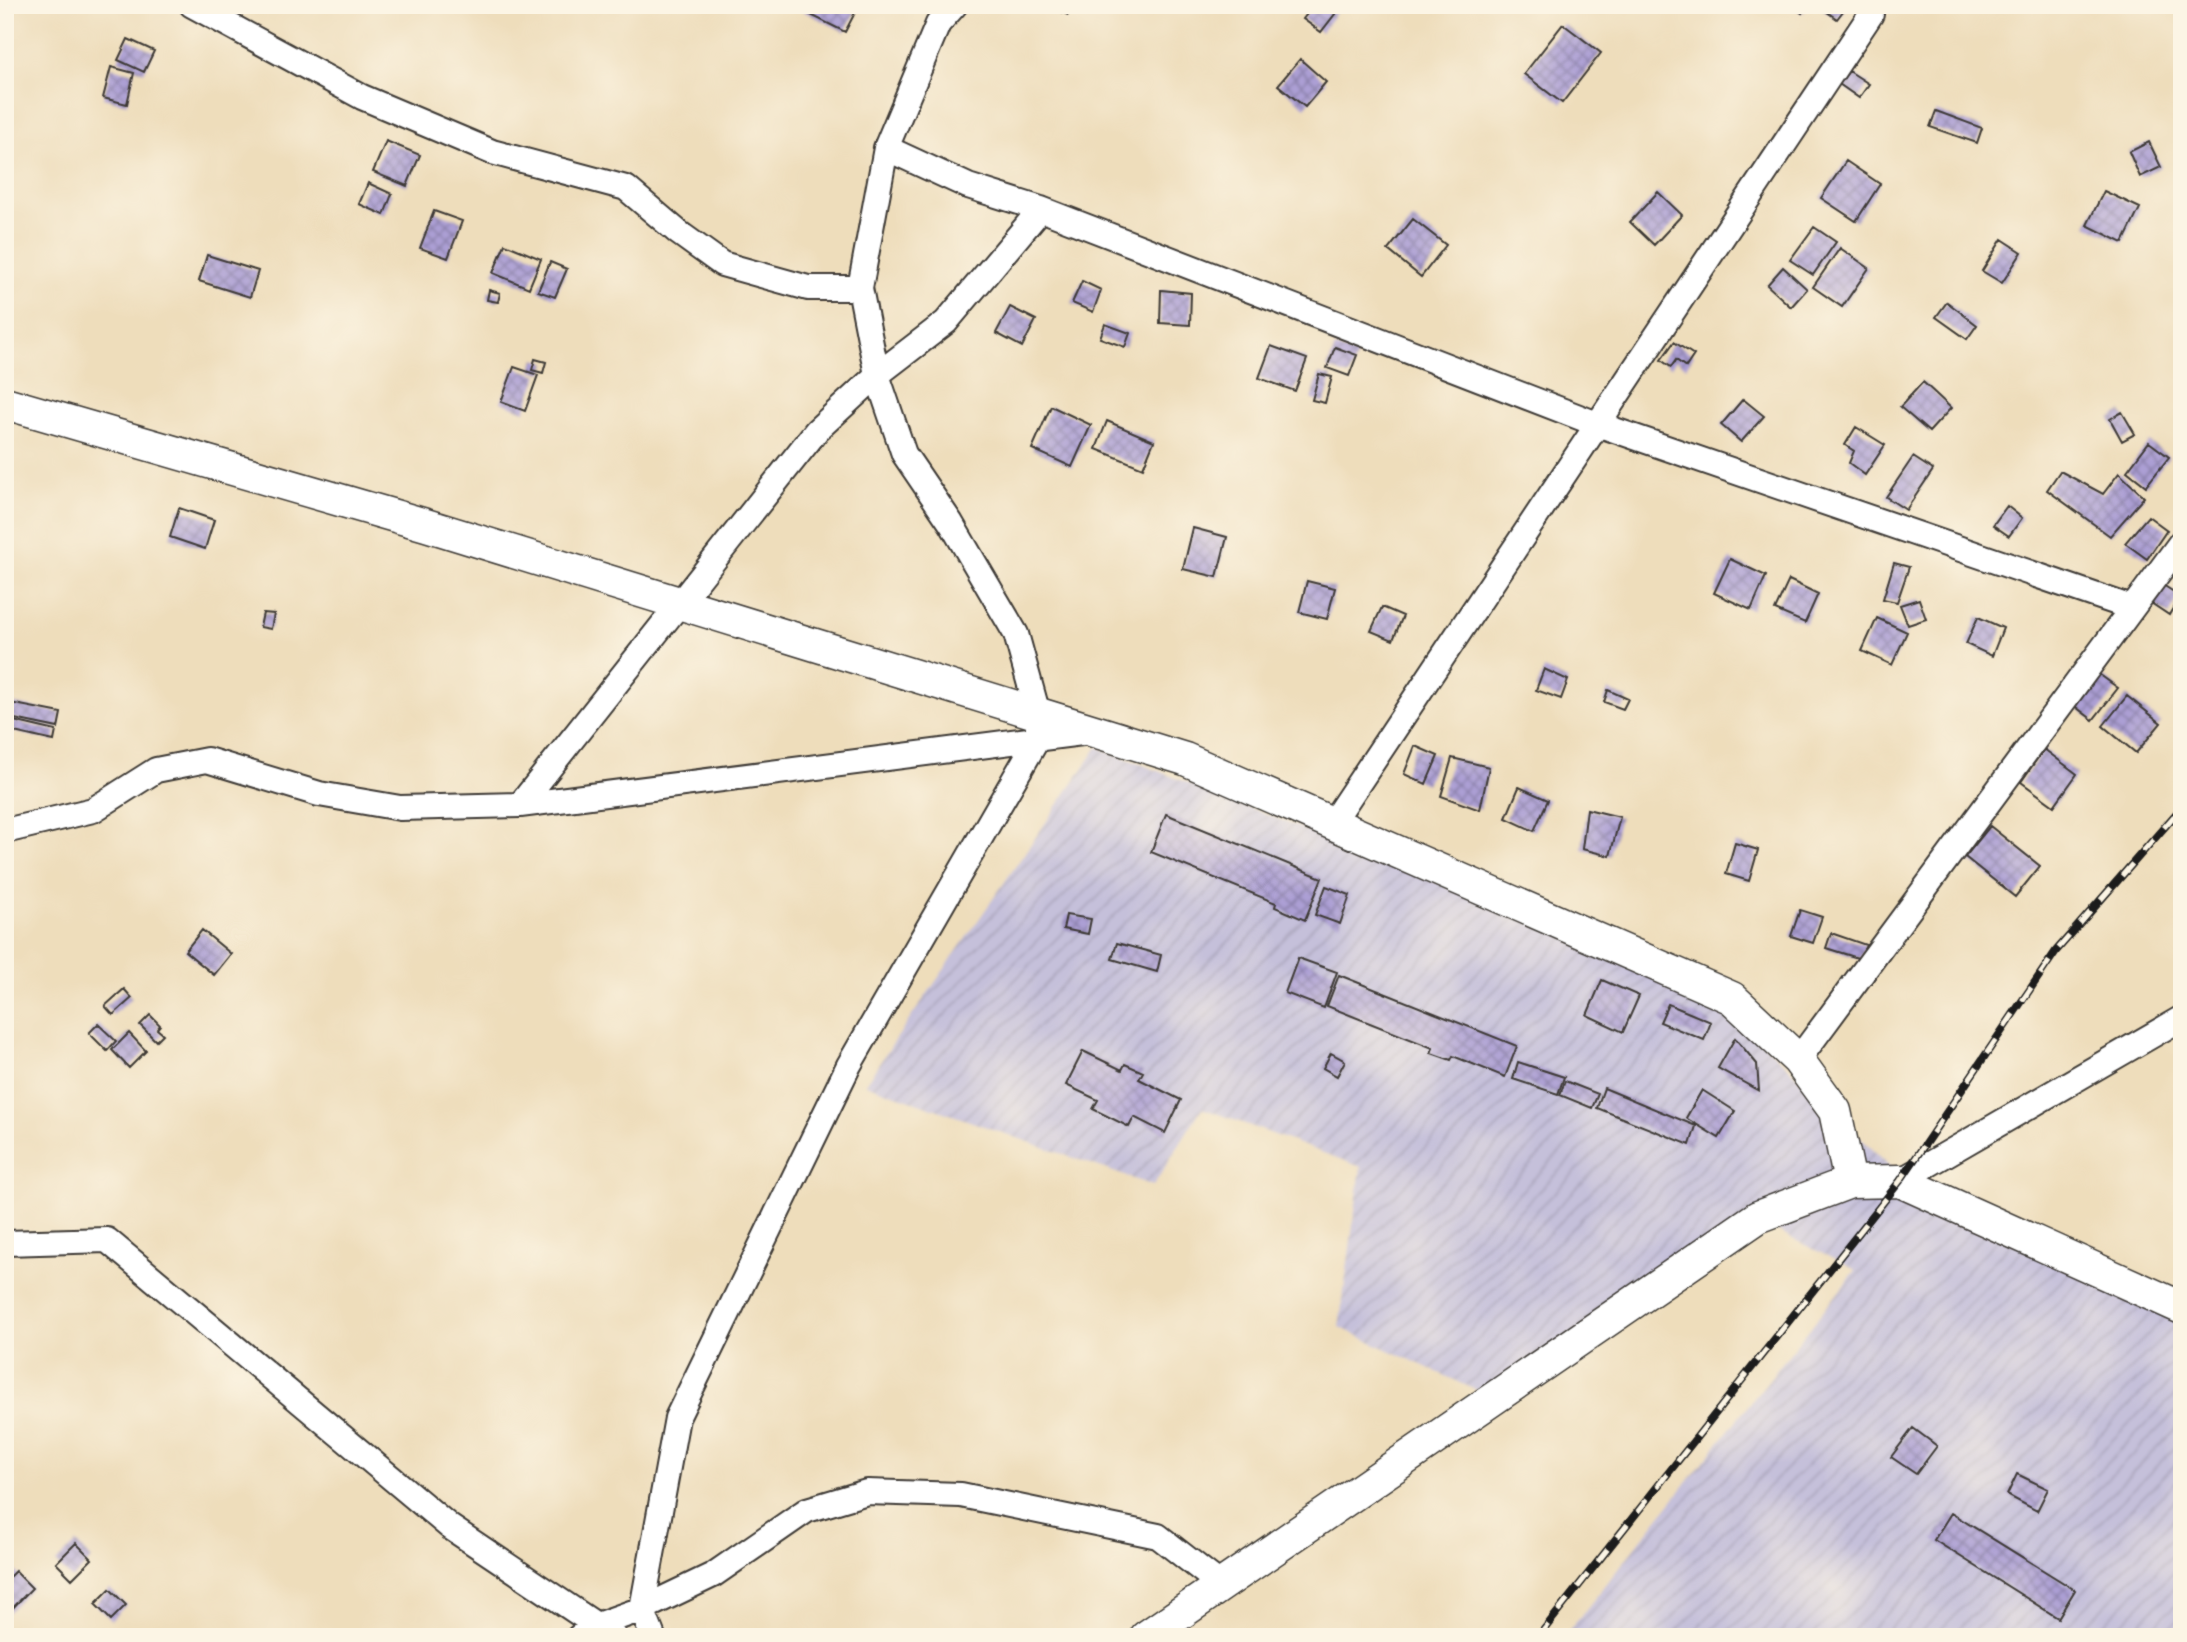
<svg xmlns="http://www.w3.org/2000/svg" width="2187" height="1642" viewBox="0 0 2187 1642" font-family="'Balsamiq Sans',sans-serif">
  <defs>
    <pattern id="industrial-furrows" width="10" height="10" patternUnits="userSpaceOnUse" patternTransform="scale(1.75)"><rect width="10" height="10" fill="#c5c0da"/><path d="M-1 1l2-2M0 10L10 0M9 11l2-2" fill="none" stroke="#a9a4ba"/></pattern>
    <pattern id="building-cross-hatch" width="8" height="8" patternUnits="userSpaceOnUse" patternTransform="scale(1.75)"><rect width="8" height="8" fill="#ac9fd4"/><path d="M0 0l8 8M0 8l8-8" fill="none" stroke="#8b81ab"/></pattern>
  </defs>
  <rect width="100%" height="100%" fill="#fcf5e5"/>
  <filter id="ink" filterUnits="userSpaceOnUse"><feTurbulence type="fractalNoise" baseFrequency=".0143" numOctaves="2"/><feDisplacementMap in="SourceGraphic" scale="14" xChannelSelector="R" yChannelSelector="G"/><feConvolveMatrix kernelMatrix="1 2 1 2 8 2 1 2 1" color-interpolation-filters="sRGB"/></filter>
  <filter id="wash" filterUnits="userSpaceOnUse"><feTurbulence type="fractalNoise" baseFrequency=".00686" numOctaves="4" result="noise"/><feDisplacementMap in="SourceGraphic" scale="28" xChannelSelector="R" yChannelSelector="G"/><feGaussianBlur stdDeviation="1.57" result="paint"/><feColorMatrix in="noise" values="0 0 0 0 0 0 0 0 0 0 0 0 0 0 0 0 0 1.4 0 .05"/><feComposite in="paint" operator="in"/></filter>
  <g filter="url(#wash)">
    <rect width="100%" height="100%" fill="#edb"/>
    <path fill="url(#industrial-furrows)" d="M1098,747l421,168 206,91 168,163 289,130v338h-618l292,-367 -94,-46 -262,177 -161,-74 22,-160 -159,-59 -49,78 -288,-102z"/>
    <g id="blocks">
      <path fill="url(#building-cross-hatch)" d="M806,5h53l-14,27 -42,-21z
        M1047,5h26l-5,10z
        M1314,5h28l-21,27 -18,-13z
        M1791,5h16l-5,8z
        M1817,5h26l3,2 -9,12z
        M1563,24l38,29 -39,50 -38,-29z
        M128,39l26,12 -10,21 -26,-12z
        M1300,59l26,23 -21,25 -27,-22z
        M111,67l23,6 -7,31 -24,-6z
        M1849,71l20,13 -10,14 -20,-14z
        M1936,111l46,17 -5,15 -47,-16z
        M386,141l34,14 -13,31 -34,-14z
        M2149,142l12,25 -21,10 -11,-25z
        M1846,161l34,23 -24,37 -35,-23z
        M368,183l24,11 -8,21 -25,-11z
        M2104,191l36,17 -17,35 -36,-18z
        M1658,192l24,23 -28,30 -24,-23z
        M434,211l28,10 -14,37 -28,-10z
        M1413,219l33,26 -25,32 -33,-27z
        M1814,227l22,15 -23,33 -23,-15z
        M2002,239l20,13 -20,31 -20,-12z
        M505,244l36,15 -12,29 -36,-15z
        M1840,248l29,20 -27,39 -29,-20z
        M207,255l51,16 -8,26 -51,-16z
        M550,262l17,7 -12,28 -17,-6z
        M1783,267l24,22 -16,18 -24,-22z
        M1082,281l19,9 -8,22 -21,-9z
        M489,290l11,3 -2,9 -11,-2z
        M1161,290l30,3 -1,32 -30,-2z
        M1947,302l30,23 -10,14 -31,-22z
        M1010,307l26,13 -14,27 -26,-14z
        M1105,324l25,9 -5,14 -25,-9z
        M1674,342l20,13 -8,12 -10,-7 -5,7 -10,-7z
        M1271,346l36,13 -12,32 -36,-13z
        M1335,347l22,8 -8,21 -22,-8z
        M535,359l11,3 -3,11 -11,-3z
        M514,367l24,8 -13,36 -24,-9z
        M1319,374l13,3 -7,26 -13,-3z
        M1923,382l28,26 -22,24 -29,-25z
        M1743,399l21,17 -23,26 -20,-17z
        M1051,406l40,19 -19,42 -40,-18z
        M2122,412l13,22 -13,7 -12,-22z
        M1107,421l47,20 -11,27 -47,-19z
        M1856,427l29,18 -20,30 -16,-12 5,-12 -9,-6z
        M2149,442l20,15 -23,29 -19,-15z
        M1913,457l20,13 -27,40 -20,-13z
        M2060,471l43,23 16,-21 25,24 -34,39 -63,-46z
        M2007,506l15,12 -13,18 -16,-11z
        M179,508l35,12 -9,29 -35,-12z
        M2148,516l19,14 -20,29 -22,-16z
        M1193,528l34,9 -10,40 -34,-8z
        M1730,559l36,17 -15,34 -37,-17z
        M1894,563l15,4 -12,35 -14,-3z
        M2182,564v15l-8,-5z
        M1789,580l29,14 -13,29 -30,-13z
        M1307,581l28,7 -8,31 -28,-7z
        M2163,585l17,11 -11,19 -18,-12z
        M1919,599l7,20 -18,6 -8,-20z
        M1382,607l21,9 -10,24 -22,-9z
        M263,613l11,1 -3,15 -11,-2z
        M1978,617l25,11 -11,28 -26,-12z
        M1877,618l30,14 -15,33 -30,-14z
        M1544,669l24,11 -7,19 -25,-9z
        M2096,672l22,16 -25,32 -21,-16z
        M1608,690l20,9 -5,10 -19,-7z
        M2127,696l34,27 -25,30 -33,-27z
        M5,702l56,11 -3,15 -53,-11z
        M5,719l51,12 -2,10 -49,-11z
        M1415,746l23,10 -12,28 -22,-10z
        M2044,749l33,25 -23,32 -33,-24z
        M1452,758l37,9 -9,43 -39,-14z
        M1519,787l29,13 -14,31 -28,-13z
        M1587,809l33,8 -10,39 -28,-7z
        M1166,814l156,64 -17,42 -30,-13 1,-4 -125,-51z
        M1990,826l50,40 -25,31 -50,-40z
        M1735,843l23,7 -9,31 -23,-7z
        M1326,886l24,9 -10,29 -25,-9z
        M1800,910l22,7 -9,26 -22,-7z
        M1066,915l25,4 -3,15 -25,-5z
        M202,930l29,24 -17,21 -29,-24z
        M1831,933l35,12 -5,14 -35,-11z
        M1117,943l44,12 -4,17 -45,-13z
        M1298,958l39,14 -13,36 -39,-15z
        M1339,975l178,71 -12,31 -52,-21 -2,4 -20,-7 2,-5 -106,-42z
        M1602,980l37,16 -16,36 -36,-17z
        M124,989l8,9 -19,17 -8,-9z
        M1668,1004l43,18 -7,18 -44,-18z
        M150,1015l10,10 -3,4 6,5 -7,7 -16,-16z
        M98,1024l18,17 -9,10 -18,-18z
        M129,1033l17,18 -17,17 -17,-18z
        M1735,1038l22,26 2,27 -41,-23z
        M1083,1051l39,19 3,-6 18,8 -4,7 42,21 -16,33 -31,-16 -5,10 -36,-18 5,-9 -32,-15z
        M1331,1053l14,8 -8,15 -14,-8z
        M1518,1062l46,15 -6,17 -45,-15z
        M1565,1081l33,13 -6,14 -32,-13z
        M1604,1088l92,38 -6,19 -93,-37z
        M1702,1090l33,21 -16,27 -33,-20z
        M1913,1428l24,18 -21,28 -25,-17z
        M2017,1474l31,15 -11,22 -30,-16z
        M1951,1513l124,77 -17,28 -124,-78z
        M76,1543l16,16 -20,20 -16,-16z
        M15,1571l17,17 -27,28v-35z
        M110,1589l16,16 -15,15 -16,-16z"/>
    </g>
  </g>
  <g filter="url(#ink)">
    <use href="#blocks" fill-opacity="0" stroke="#3c3934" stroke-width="2"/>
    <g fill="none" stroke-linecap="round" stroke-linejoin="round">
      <defs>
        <path id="minor" d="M192,5l170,92 130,55 134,36 53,45 43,31 86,24h52
          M886,148l82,38 73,23 556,215 535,184
          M520,805l297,-375 60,-55 69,-53 95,-113
          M1332,823l539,-809
          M5,831l88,-21 63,-40 51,-10 112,34 81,14 120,-3 570,-73
          M1798,1060l384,-519
          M1900,1181l282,-163
          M5,1243l102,-3 343,287 164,110
          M579,1637l18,-12 45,-16 71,-34 94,-65 60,-18 94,3 197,41 63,49
          M653,1637l-11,-28 35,-191 172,-353 189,-327v-24l-22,-80 -65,-111 -47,-69 -27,-79 -17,-87 26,-140 52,-124 17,-19"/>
        <path id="major" d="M5,403l421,122 759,234 547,239 66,62 37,51 15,71
          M1146,1637l612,-420 92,-35 50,-1 282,127"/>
      </defs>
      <use href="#minor" stroke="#3c3934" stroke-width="28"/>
      <use href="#major" stroke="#3c3934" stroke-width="35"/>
      <use href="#minor" stroke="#fff" stroke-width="24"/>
      <use href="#major" stroke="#fff" stroke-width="32"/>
      <defs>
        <path id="rail" d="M1538,1637l362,-456 156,-230 126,-144"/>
      </defs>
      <use href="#rail" stroke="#1c1c1c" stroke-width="8"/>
      <use href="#rail" stroke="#fcf5e5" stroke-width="5" stroke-dasharray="16" stroke-linecap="butt"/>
    </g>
  </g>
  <rect width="2187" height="1642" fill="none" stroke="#fcf5e5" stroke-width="28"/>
</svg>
